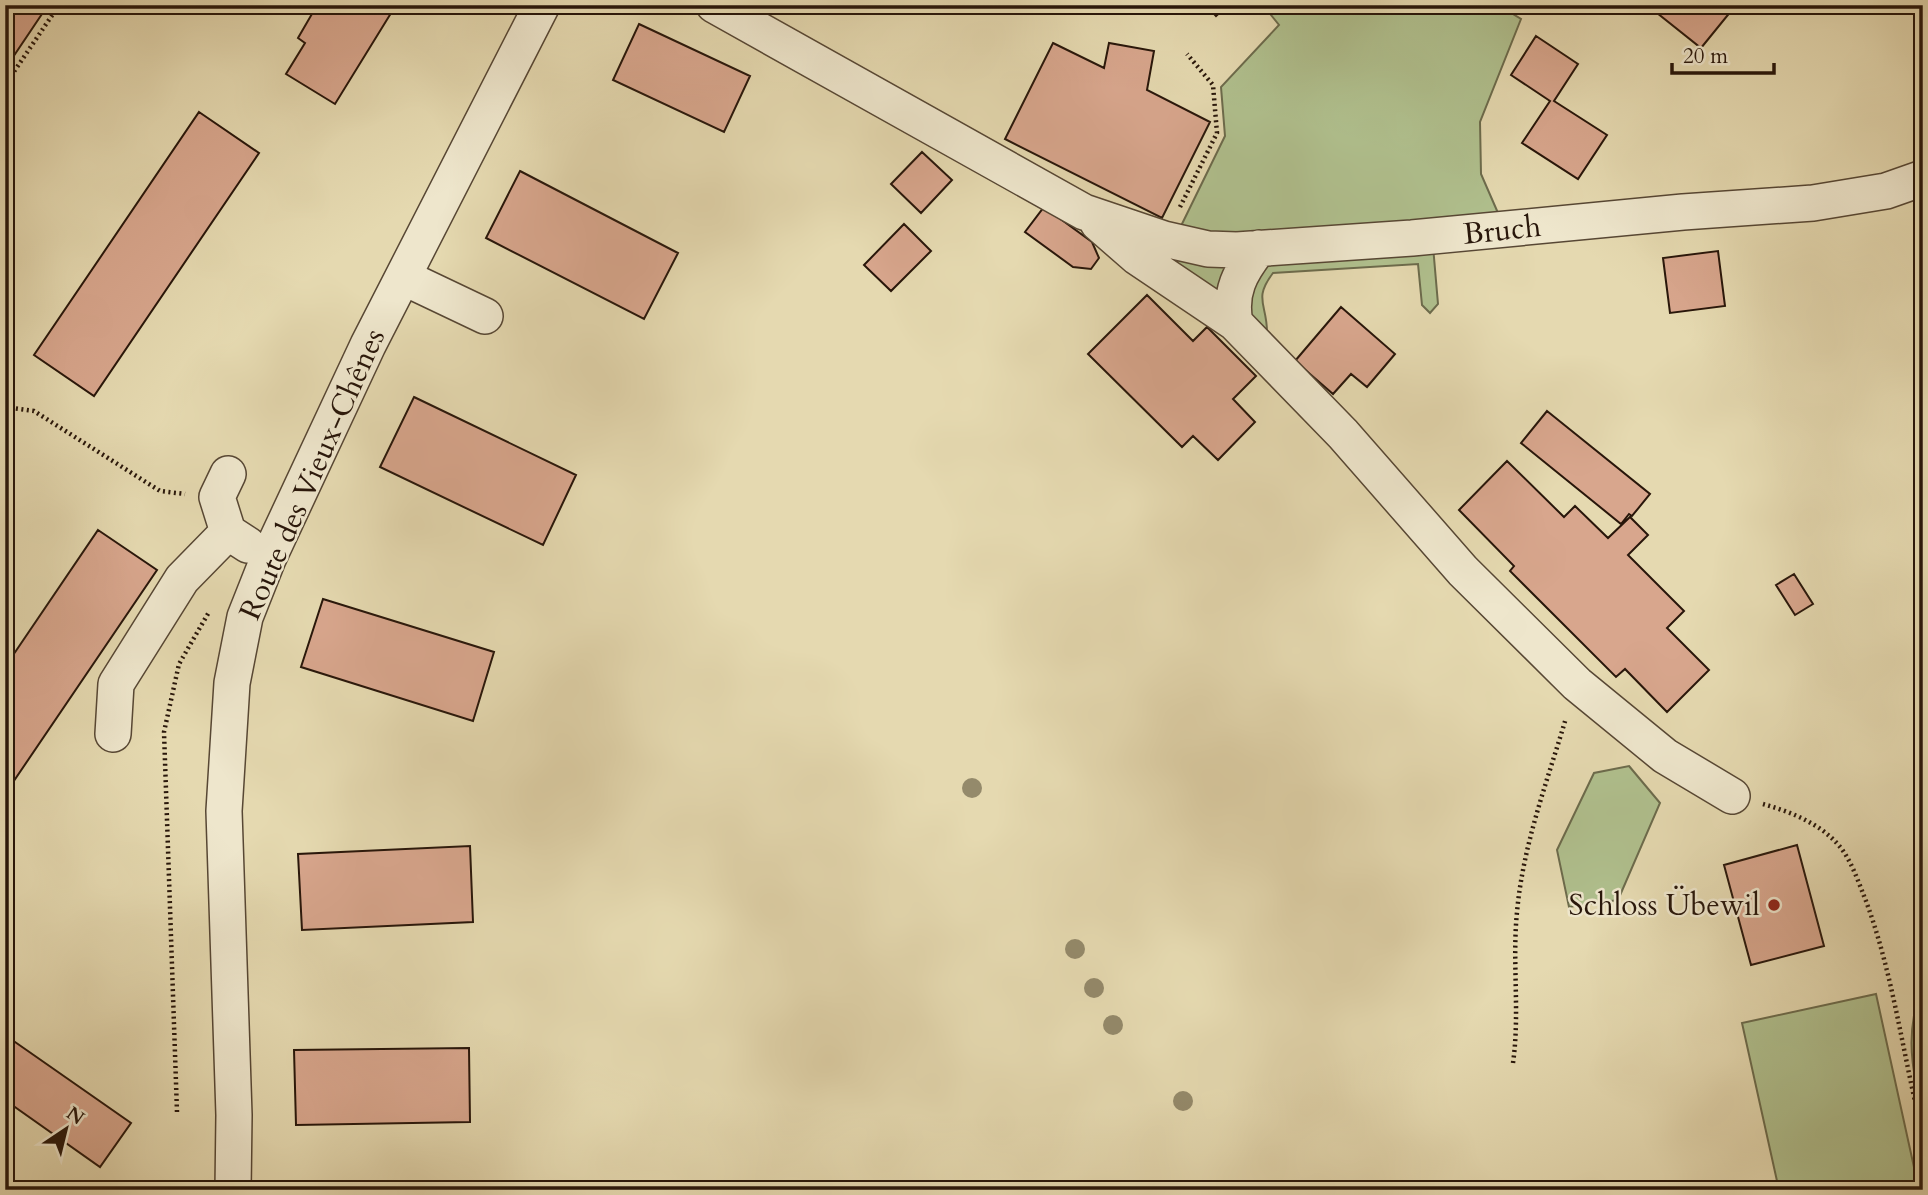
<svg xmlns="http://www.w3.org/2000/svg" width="1928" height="1195" viewBox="0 0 1928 1195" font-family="Cardo,serif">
  <rect width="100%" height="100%" fill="#e5d9b0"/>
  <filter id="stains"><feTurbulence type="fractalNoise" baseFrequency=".00286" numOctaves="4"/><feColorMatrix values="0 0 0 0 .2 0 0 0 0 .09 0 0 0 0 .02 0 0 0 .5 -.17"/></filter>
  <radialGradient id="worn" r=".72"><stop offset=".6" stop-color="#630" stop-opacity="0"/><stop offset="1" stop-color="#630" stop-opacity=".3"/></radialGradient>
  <path fill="#b0c08e" stroke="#6c6b4c" stroke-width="2" d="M1263,5h235l23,14 -41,103 1,52 17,39 -234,22h-54l-29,-9 44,-90 -4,-49 58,-62z
    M1139,242l92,24 -10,29z
    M1433,246l5,58 -8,9 -8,-8 -4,-41 -145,9c-20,26 -6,31 -6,59l-19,-9 -2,-37 23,-26z
    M1629,766l31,37 -42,97 -49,7 -12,-57 37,-77z
    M1876,994l43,196h-140l-37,-167z
    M1923,1009v104c-9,-35 -16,-67 -8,-102z"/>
  <path fill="#d8a68d" stroke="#28160a" stroke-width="2" d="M5,5h43l-43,64z
    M314,5h82l-61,99 -49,-30 19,-31 -7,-5 18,-31z
    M1206,5h22l-12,11z
    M1647,5h89l-35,43z
    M639,24l111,52 -26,56 -111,-52z
    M1536,36l42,28 -24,37 53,34 -29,44 -56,-36 28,-42 -39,-26z
    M1053,43l51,25 5,-25 45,8 -7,39 63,32 -48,96 -157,-79z
    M199,112l60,41 -165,243 -60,-41z
    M922,152l30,28 -31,33 -30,-29z
    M520,171l158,82 -34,66 -158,-81z
    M1044,207l48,35 7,16 -8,11 -18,-2 -48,-35z
    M904,224l27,27 -40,40 -27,-26z
    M1718,251l7,55 -55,7 -7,-55z
    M1147,295l46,46 14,-14 49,49 -23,23 22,23 -37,38 -25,-24 -11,11 -94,-93z
    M1341,307l54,47 -28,33 -16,-13 -18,20 -38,-33z
    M414,397l162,78 -33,70 -163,-78z
    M1547,411l103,83 -18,22 -3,-2 -8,10 -100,-81z
    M1507,461l57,56 11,-11 33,32 22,-21 18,18 -20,20 56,56 -17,17 42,42 -42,42 -42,-43 -9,8 -106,-106 4,-5 -55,-56z
    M98,530l59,40 -152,224v-127z
    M1794,574l19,30 -18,11 -19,-30z
    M323,599l171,53 -21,69 -172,-54z
    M1797,845l27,101 -73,19 -27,-100z
    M470,846l3,76 -171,8 -4,-76z
    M5,1035l126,88 -31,44 -95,-67z
    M469,1048l1,74 -174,3 -2,-75z"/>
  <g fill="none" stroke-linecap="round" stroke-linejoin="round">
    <defs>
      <path id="minor" d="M714,5l370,207 80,27 44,10 29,1 175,-12 271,-26 130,-9 73,-12 37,-13
        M1098,223l39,34 98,66 108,111 120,137 114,113 88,72 67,40
        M403,277l82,39
        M1235,323c-6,-31 5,-51 24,-75
        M228,474l-11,23 11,35 20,13
        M113,734l3,-50 66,-105 46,-47
        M233,1190l1,-75 -10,-304 8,-128 13,-66 23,-58 100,-214 174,-340"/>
    </defs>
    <use href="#minor" stroke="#574734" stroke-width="38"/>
    <path stroke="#28160a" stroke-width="4.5" stroke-dasharray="2 3.5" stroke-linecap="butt" d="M5,85l54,-80
      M1180,207l37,-74 -4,-48 -26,-31
      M5,407l29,4 126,80 25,3
      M1763,804c28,8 59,20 78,44 12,16 18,36 25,53 28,76 37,156 57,234
      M1513,1063c7,-50 -1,-101 4,-151 6,-67 30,-130 49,-194
      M177,1112l-13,-380 15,-68 30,-52"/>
    <use href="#minor" stroke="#eee6cc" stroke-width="35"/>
  </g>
  <g fill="#948a6b">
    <circle cx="972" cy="788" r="10"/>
    <circle cx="1075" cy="949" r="10"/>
    <circle cx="1094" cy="988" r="10"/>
    <circle cx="1113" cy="1025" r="10"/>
    <circle cx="1183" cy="1101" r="10"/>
  </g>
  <circle fill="#8f2418" stroke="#eee6cc" stroke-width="2.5" cx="1774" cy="905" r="7"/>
  <g text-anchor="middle" stroke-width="5" stroke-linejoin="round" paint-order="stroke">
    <g font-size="30" fill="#28160a" stroke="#eee6cc">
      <text transform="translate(1502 230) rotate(-6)" y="10">Bruch</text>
      <text transform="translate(312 474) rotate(-66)" y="10">Route des Vieux-Chênes</text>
    </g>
    <g font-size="30" fill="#28160a" stroke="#eee6cc" text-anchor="end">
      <text x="1760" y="915">Schloss Übewil</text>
    </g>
  </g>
  <rect width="1928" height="1195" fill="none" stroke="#e5d9b0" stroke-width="28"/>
  <rect x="7" y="7" width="1914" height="1181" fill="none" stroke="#28160a" stroke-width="3.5"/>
  <rect x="14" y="14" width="1900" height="1167" fill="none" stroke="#28160a" stroke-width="2"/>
  <g transform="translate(66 1129) rotate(35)" stroke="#eee6cc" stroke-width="5" paint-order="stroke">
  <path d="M0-5L12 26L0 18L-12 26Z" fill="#28160a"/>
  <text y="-10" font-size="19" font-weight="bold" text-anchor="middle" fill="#28160a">N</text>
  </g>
  <path d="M1672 63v10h102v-10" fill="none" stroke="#28160a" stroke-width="3.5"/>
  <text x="1683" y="63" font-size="21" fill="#28160a" stroke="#eee6cc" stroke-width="5" paint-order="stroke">20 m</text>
  <rect width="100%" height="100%" filter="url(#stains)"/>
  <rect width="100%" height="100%" fill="url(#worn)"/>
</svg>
